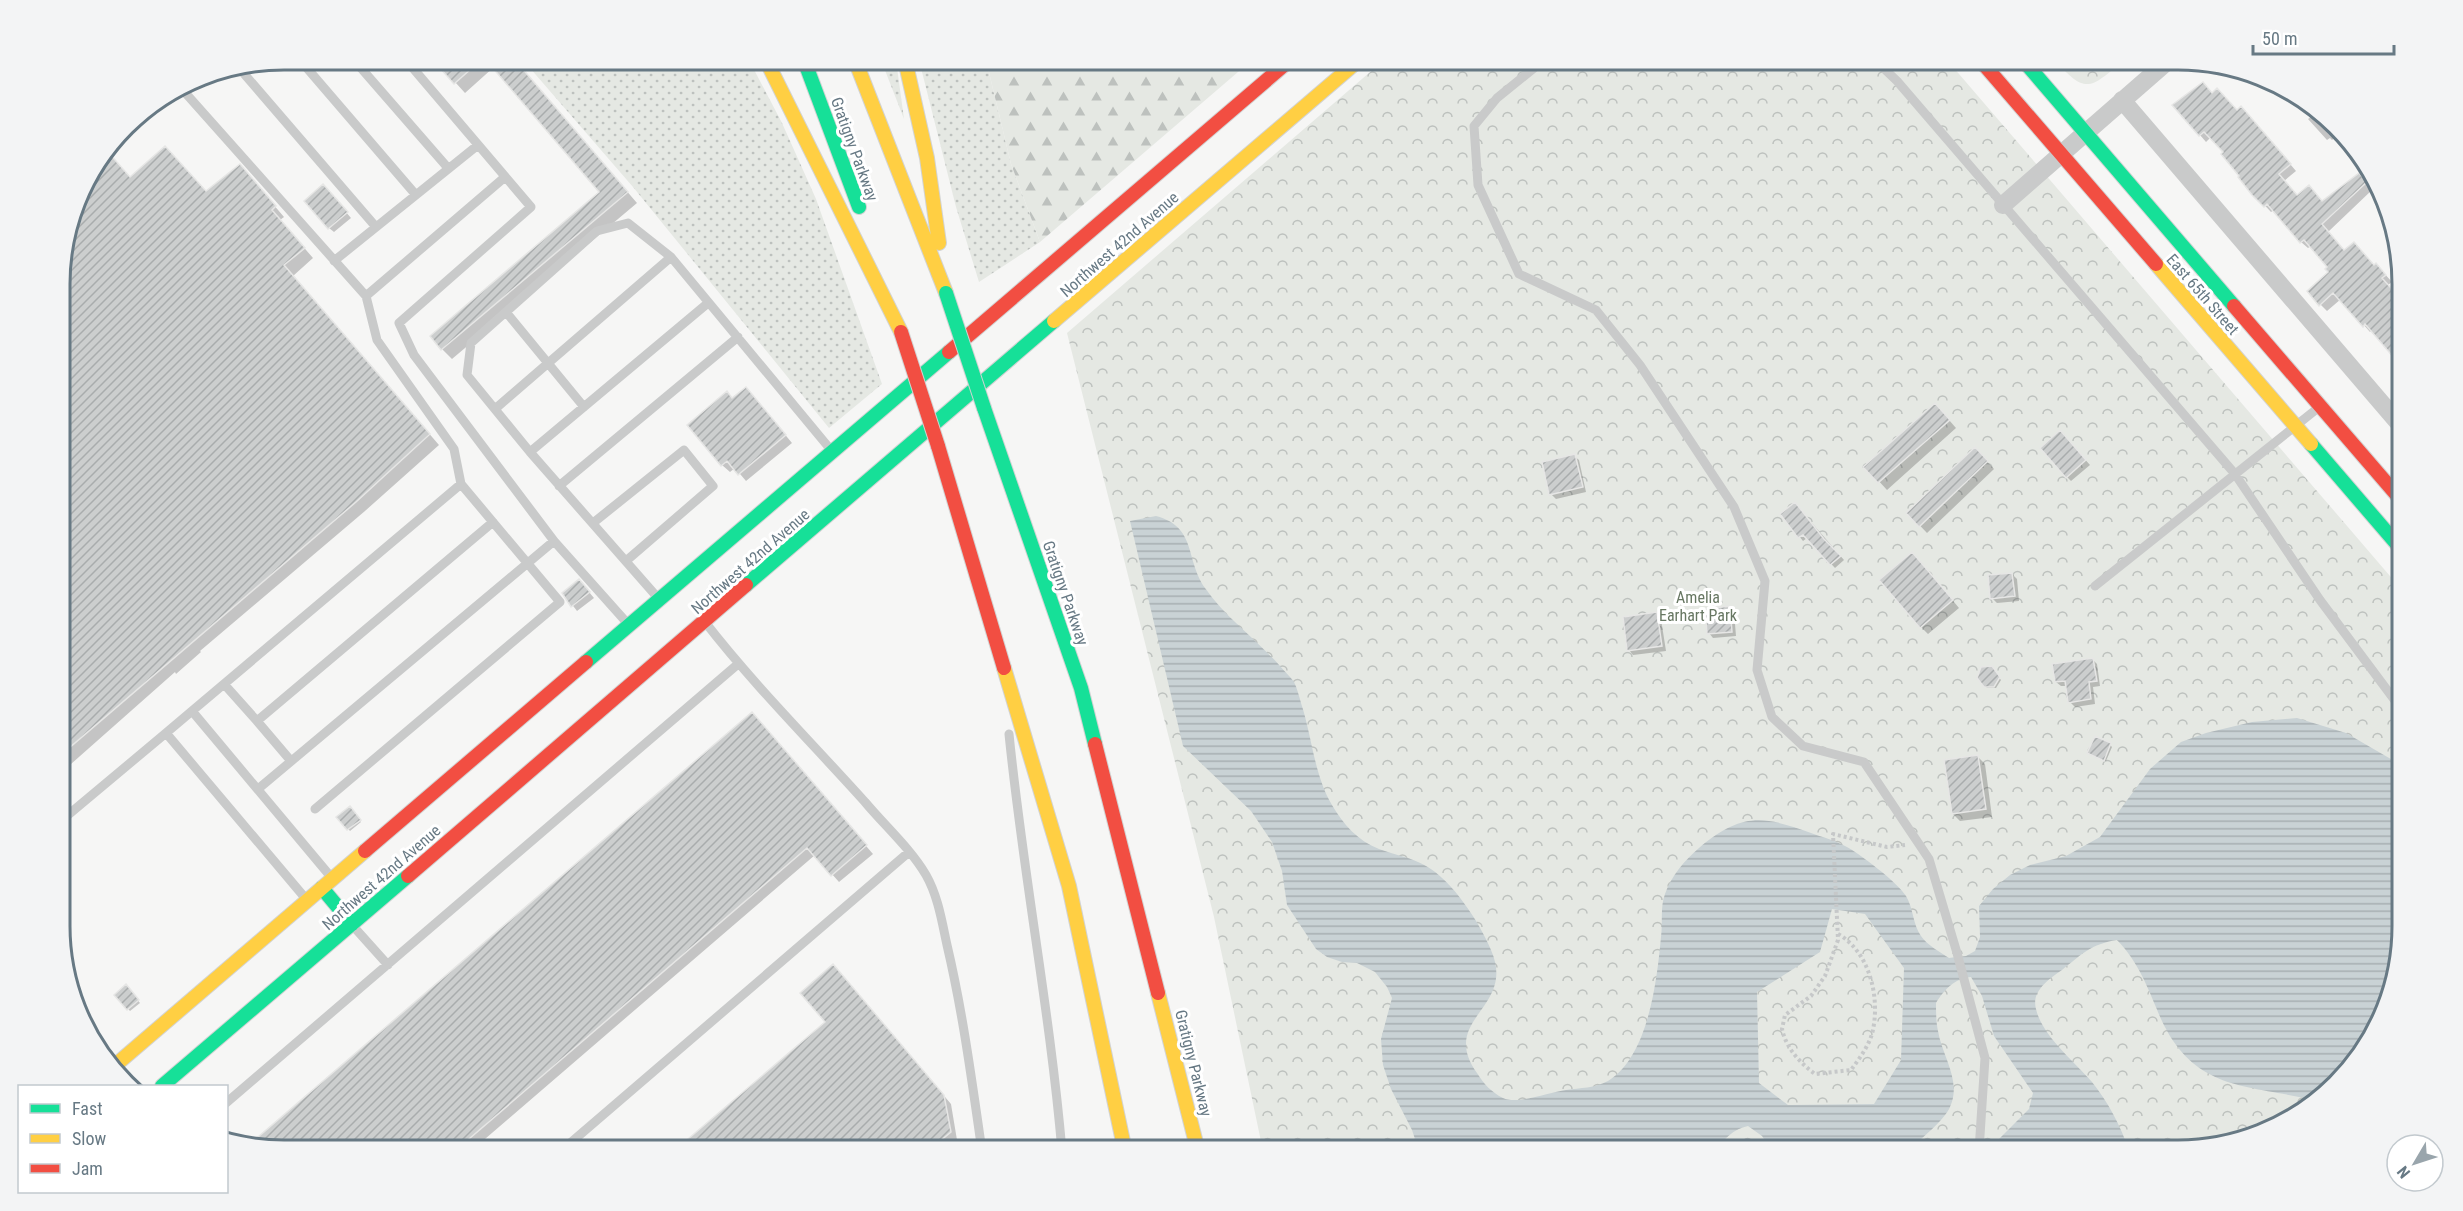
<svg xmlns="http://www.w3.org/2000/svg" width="2463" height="1211" viewBox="0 0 2463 1211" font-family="'Roboto Condensed',sans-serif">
  <defs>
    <pattern id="grass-dots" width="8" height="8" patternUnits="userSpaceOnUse" patternTransform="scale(1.5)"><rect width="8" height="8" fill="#e5e8e3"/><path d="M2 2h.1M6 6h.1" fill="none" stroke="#bdc1be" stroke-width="1.8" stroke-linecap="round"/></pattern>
    <pattern id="forest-firs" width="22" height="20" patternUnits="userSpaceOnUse" patternTransform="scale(1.5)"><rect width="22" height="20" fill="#e5e8e3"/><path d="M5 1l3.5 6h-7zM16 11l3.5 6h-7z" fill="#bdc1be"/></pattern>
    <pattern id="park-crowns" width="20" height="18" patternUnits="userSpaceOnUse" patternTransform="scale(1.5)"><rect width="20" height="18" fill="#e5e8e3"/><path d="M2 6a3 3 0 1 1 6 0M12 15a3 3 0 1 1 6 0" fill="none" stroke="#bdc1be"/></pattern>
    <pattern id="water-rules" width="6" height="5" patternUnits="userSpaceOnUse" patternTransform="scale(1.5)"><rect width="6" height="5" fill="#c9d2d5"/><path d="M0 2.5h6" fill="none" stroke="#a7afb2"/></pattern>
    <pattern id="building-hatch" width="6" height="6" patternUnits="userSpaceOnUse" patternTransform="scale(1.5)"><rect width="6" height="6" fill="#cccece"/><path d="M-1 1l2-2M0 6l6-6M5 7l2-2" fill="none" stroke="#a9acad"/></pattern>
  </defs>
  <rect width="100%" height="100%" fill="#f6f6f5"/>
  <path fill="url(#grass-dots)" d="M523,60h226l33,63 34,76 66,185 -53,44 -196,-241z
    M881,60h15l8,59z
    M919,60h67l25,104 29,78 -61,40 -23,-75z"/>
  <path fill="url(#forest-firs)" d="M986,60h266l-212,182 -29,-78z"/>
  <path fill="url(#park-crowns)" d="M1384,60h563l455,530 1,337 -23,98 -33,50 -44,38 -53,26 -57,12h-930l-49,-234 -147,-584z
    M2055,60h69c-33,28 -38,36 -69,0z"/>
  <path fill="url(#water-rules)" fill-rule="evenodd" d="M1156,516c41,11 29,43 49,72 21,30 51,51 75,78 4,5 10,10 14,16 3,6 5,14 7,21 11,33 13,72 31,102 11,19 26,36 47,44 16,6 32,8 47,17 26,14 54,57 65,84 26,59 -53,68 -14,123 7,11 14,19 26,25 15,7 46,-6 63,-8 14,-2 29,-2 42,-9 41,-25 49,-102 53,-144 2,-15 -1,-30 4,-43 6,-18 20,-34 34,-46 42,-35 63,-33 112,-15 11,4 23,7 34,13 14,7 52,36 61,50 7,11 7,29 15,40 6,9 19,16 28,22l17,-2 9,-5 5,-14 -1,-31 14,-17 17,-14 20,-10 36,-9 34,-19 50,-68 31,-27 25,-9 46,-11 45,-4 49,15 50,29 7,6v159l-23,98 -33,50 -29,26c-69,-17 -123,-8 -157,-82 -12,-28 -22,-57 -44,-79 -26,4 -35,14 -55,30 -13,9 -31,21 -26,39 6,27 39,53 56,73 16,20 29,44 37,69h-137l3,-8 34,-34 4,-16 -39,-57 -12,-40 -11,-19c-16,1 -27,13 -35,26 0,9 0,19 2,28 4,25 24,50 12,76 -6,14 -31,33 -42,44h-136l-10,-15 -14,-10c-15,3 -24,13 -32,25h-300l1,-6 -5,-15 -21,-41 -8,-24 -2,-26 11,-41 -5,-11 -12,-15 -18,-9 -15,-1 -15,-5 -11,-8 -29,-44 -5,-34 -10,-29 -21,-31 -68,-65 -53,-225zM1832,909l33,5 39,54 -3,92 -27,44 -86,1 -29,-22 -2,-91 63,-40z"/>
  <path fill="#0003" d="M435,60h79l123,143 -185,156 -10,-10 159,-157 -107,-125 -29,26z
    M2212,94l25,18 11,3 48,56 -12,10 14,16 25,5 39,-30 -15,-17 10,-7 29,51 3,10 -17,-19 -44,42 17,20 38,20 9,10 -4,3 13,15v65l-29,-35 -2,2 -29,-33 -14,12 -6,-6 -12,-14 21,-19 -1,-5 -18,-21 -3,2 -7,-6 -27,-32 -3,2 -17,-18 -43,-57 -5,5 -6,-7z
    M2315,114l24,20 -7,6 -2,-2 -3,2 -19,-21z
    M108,153l23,26 76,14 42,-17 35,41 -4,3 33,38 -20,18 146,169 -74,66 -165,140 1,1 -25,22 -1,-2 -113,100 -1,-503 22,-83z
    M328,191l23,27 -17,14 -5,-4z
    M753,396l39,47 -46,38 -11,-13 -5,4 -8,-7 11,-65z
    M1942,412l14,16 -69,62 -21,-23z
    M2065,437l25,28 -19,16 -4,-4z
    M1975,449l19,20 -67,64 -19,-20z
    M1574,456l5,4 7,32 -30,7 -5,-5z
    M1799,508l45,52 -9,8 -28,-30 -4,3 -21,-26z
    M1920,561l39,47 -31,26 -7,-7z
    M2012,574l5,5 2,22 -22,2 -5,-5z
    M584,586l10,12 -17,13 -13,-17z
    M1729,608l5,4 2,24 -23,2 -4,-5z
    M1656,614l5,5 5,32 -33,4 -4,-5z
    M2093,660l4,4 3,22 -7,1 2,17 -20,3 -5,-5 -3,-16h-6l-5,-4z
    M1991,668l10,12 -5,8h-9l-2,-2z
    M752,714l121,140 -34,28 -24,-27 -344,296h-187l-31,-7z
    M2110,745l2,2 -6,14 -17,-8z
    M1977,756l8,8 7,53 -32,4 -7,-7z
    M349,808l12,14 -11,9 -12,-14z
    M841,974l110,130 6,36 -13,11h-268l151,-128z
    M126,986l14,17 -10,8 -14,-16z"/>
  <path fill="url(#building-hatch)" stroke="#e6e6e5" stroke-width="1.5" d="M433,60h48l-27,24z
    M486,60h29l113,132 -187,158 -11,-14 169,-144z
    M2203,82l9,11 5,-5 20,22 4,-4 50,58 -12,10 18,21 12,-10 13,16 37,-28 8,9 -45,42 22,26 10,-8 20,23 2,-2 10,12 -4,3 19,21v67l-36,-42 -2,3 -30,-34 -14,13 -12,-15 21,-19 -3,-3 2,-2 -23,-27 -4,3 -33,-39 -3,3 -12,-12 -14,-18 1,-1 -18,-22 2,-2 -19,-20 -5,4 -27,-31z
    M165,146l41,45 34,-27 36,42 -4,4 33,38 -21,17 146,169 -74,68 -294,252 -1,-485 22,-83 25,-34 22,25z
    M323,184l25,28 -20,17 -24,-28z
    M746,387l40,48 -48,40 -11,-14 -6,5 -34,-41 40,-34 5,7z
    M1935,403l15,17 -72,63 -15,-16z
    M2060,430l26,30 -20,18 -26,-30z
    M1975,447l13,14 -69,66 -13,-14z
    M1575,454l8,33 -34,8 -7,-33z
    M1795,502l29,37 17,17 -11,9 -27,-30 -5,3 -18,-24z
    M1912,552l41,48 -33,28 -41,-48z
    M2012,573l3,23 -25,3 -2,-24z
    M579,579l11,13 -19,15 -9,-14z
    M1730,606l2,26 -25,2 -2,-25z
    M1657,612l5,34 -35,5 -4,-34z
    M2093,658l4,23 -8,1 2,17 -23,4 -3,-22 -10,1 -3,-18z
    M1992,666l8,11 -6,10h-10l-7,-9 4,-11z
    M752,712l115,133 -36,31 -24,-28 -352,303h-170l-34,-8z
    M2095,736l16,7 -7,18 -17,-8z
    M1978,755l8,54 -34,5 -8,-54z
    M350,806l11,14 -14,10 -11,-13z
    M833,964l111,131 7,37 -23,19h-254l151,-129 -25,-29z
    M126,984l13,16 -12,10 -13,-15z"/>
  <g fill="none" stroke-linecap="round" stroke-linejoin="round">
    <defs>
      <path id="fast" d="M804,60l55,147
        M2023,60l211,246
        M984,408l97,280 14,56
        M2311,444l91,106
        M746,585l308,-264
        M586,662l363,-310
        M322,888l30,36
        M162,1086l246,-210"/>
      <path id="slow" d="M766,60l135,272
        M855,60l91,233
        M905,60l22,98 12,85
        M2156,264l155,180
        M1054,321l305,-261
        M1004,668l65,218 56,265
        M1158,993l40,158
        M112,1068l253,-217"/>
      <path id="jam" d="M1980,60l176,204
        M2234,306l168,195
        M949,352l341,-292
        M938,446l66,222
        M1095,744l63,249
        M365,851l221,-189
        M408,876l338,-291"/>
    </defs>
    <use href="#fast" stroke="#d2d3d3" stroke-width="16"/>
    <use href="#slow" stroke="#d2d3d3" stroke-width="16"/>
    <use href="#jam" stroke="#d2d3d3" stroke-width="16"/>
    <path stroke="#c6c8c9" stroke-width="4" stroke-dasharray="3 3" stroke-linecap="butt" d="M1838,934c32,18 43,65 34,100 -4,13 -13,25 -21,36l-36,4c-15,-11 -29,-26 -33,-45l3,-14 26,-19 14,-20 13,-36 -5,-106 54,13 18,-2"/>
    <path stroke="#c9caca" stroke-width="9" d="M300,60l116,135
      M354,60l94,108
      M406,60l125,147 -132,116 15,32 140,186 74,83
      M1544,60l-47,38 -23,28 4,59 41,89 77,36 44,55 94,142 31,74 -8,89 15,47 31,29 61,16 65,97 28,94 28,105 -6,93
      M1875,60l22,21 338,393 85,126 82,110
      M240,69l136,158
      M181,88l185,208 11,44 77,109 7,35
      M334,261l144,-116
      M366,296l139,-119
      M506,312l78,95
      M495,409l176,-152
      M530,452l178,-149
      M559,486l179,-149
      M593,523l91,-73 29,36 -87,75
      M2095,586l223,-178
      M658,598l-128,-146 -63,-77 4,-32 126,-112 31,-8 43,34 160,193
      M705,622c49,63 106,120 160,180 20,24 45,46 61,73 12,21 16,47 21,70 16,68 25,137 35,206
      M224,684l33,37
      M166,733l26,-22
      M1009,734c14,140 41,277 53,417
      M291,761l-34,-40 236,-199
      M258,789l296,-248
      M315,809l245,-207 -99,-118 -269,227 139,166
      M62,820l104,-87 140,166
      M353,926l35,39
      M226,1103l512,-439
      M561,1151l348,-299"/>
    <path stroke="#c9caca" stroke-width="18" d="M2122,100l280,327
      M2003,205l166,-145"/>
    <use href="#fast" stroke="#16e098" stroke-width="14"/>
    <use href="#slow" stroke="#ffcf43" stroke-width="14"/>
    <use href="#jam" stroke="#f24e42" stroke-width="14"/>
    <defs>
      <path id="fast-bridge" d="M946,293l38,115"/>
      <path id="jam-bridge" d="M901,332l37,114"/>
    </defs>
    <use href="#fast-bridge" stroke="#d2d3d3" stroke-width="16" stroke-linecap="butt"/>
    <use href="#jam-bridge" stroke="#d2d3d3" stroke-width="16" stroke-linecap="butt"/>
    <use href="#fast-bridge" stroke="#16e098" stroke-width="14"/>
    <use href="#jam-bridge" stroke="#f24e42" stroke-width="14"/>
  </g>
  <g text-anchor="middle" stroke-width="6" stroke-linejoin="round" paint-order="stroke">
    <g font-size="16" fill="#677984" stroke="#fff">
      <text transform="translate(855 149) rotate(70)" y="6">Gratigny Parkway</text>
      <text transform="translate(1119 244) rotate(-41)" y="6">Northwest 42nd Avenue</text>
      <text transform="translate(2203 294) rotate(49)" y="6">East 65th Street</text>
      <text transform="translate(750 561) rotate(-41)" y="6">Northwest 42nd Avenue</text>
      <text transform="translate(1066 593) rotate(71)" y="6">Gratigny Parkway</text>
      <text transform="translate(381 877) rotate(-41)" y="6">Northwest 42nd Avenue</text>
      <text transform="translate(1194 1063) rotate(76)" y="6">Gratigny Parkway</text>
    </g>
    <g font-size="16" fill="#677762" stroke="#fff">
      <text x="1698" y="603">Amelia<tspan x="1698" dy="18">Earhart Park</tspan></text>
    </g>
  </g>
  <path d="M0 0H2463V1211H0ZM284 70H2178A214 214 0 0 1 2392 284V926A214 214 0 0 1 2178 1140H284A214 214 0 0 1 70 926V284A214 214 0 0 1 284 70Z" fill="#f3f4f5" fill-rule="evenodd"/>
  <path fill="none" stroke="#677984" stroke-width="3" d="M284 70H2178A214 214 0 0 1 2392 284V926A214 214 0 0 1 2178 1140H284A214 214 0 0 1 70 926V284A214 214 0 0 1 284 70Z"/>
  <rect x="18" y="1085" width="210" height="108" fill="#ffffff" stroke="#c2c9ce" stroke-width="1.5"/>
  <rect x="30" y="1104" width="30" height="9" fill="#16e098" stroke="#c2c9ce" stroke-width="1.5"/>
  <text x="72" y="1115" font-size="18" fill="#677984">Fast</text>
  <rect x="30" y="1134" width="30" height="9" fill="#ffcf43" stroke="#c2c9ce" stroke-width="1.5"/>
  <text x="72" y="1145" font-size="18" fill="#677984">Slow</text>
  <rect x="30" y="1164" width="30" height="9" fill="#f24e42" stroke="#c2c9ce" stroke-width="1.5"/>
  <text x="72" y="1175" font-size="18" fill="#677984">Jam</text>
  <g transform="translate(2415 1163) rotate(231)"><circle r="28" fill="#ffffff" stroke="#c2c9ce" stroke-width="1.5"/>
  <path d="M0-4.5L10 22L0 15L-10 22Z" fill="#99a5ac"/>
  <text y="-9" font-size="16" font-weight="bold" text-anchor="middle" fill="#677984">N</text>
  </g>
  <path d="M2253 45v9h141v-9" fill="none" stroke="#677984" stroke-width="3"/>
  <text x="2262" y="45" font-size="18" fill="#677984" stroke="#ffffff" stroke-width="4.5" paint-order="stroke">50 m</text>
</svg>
